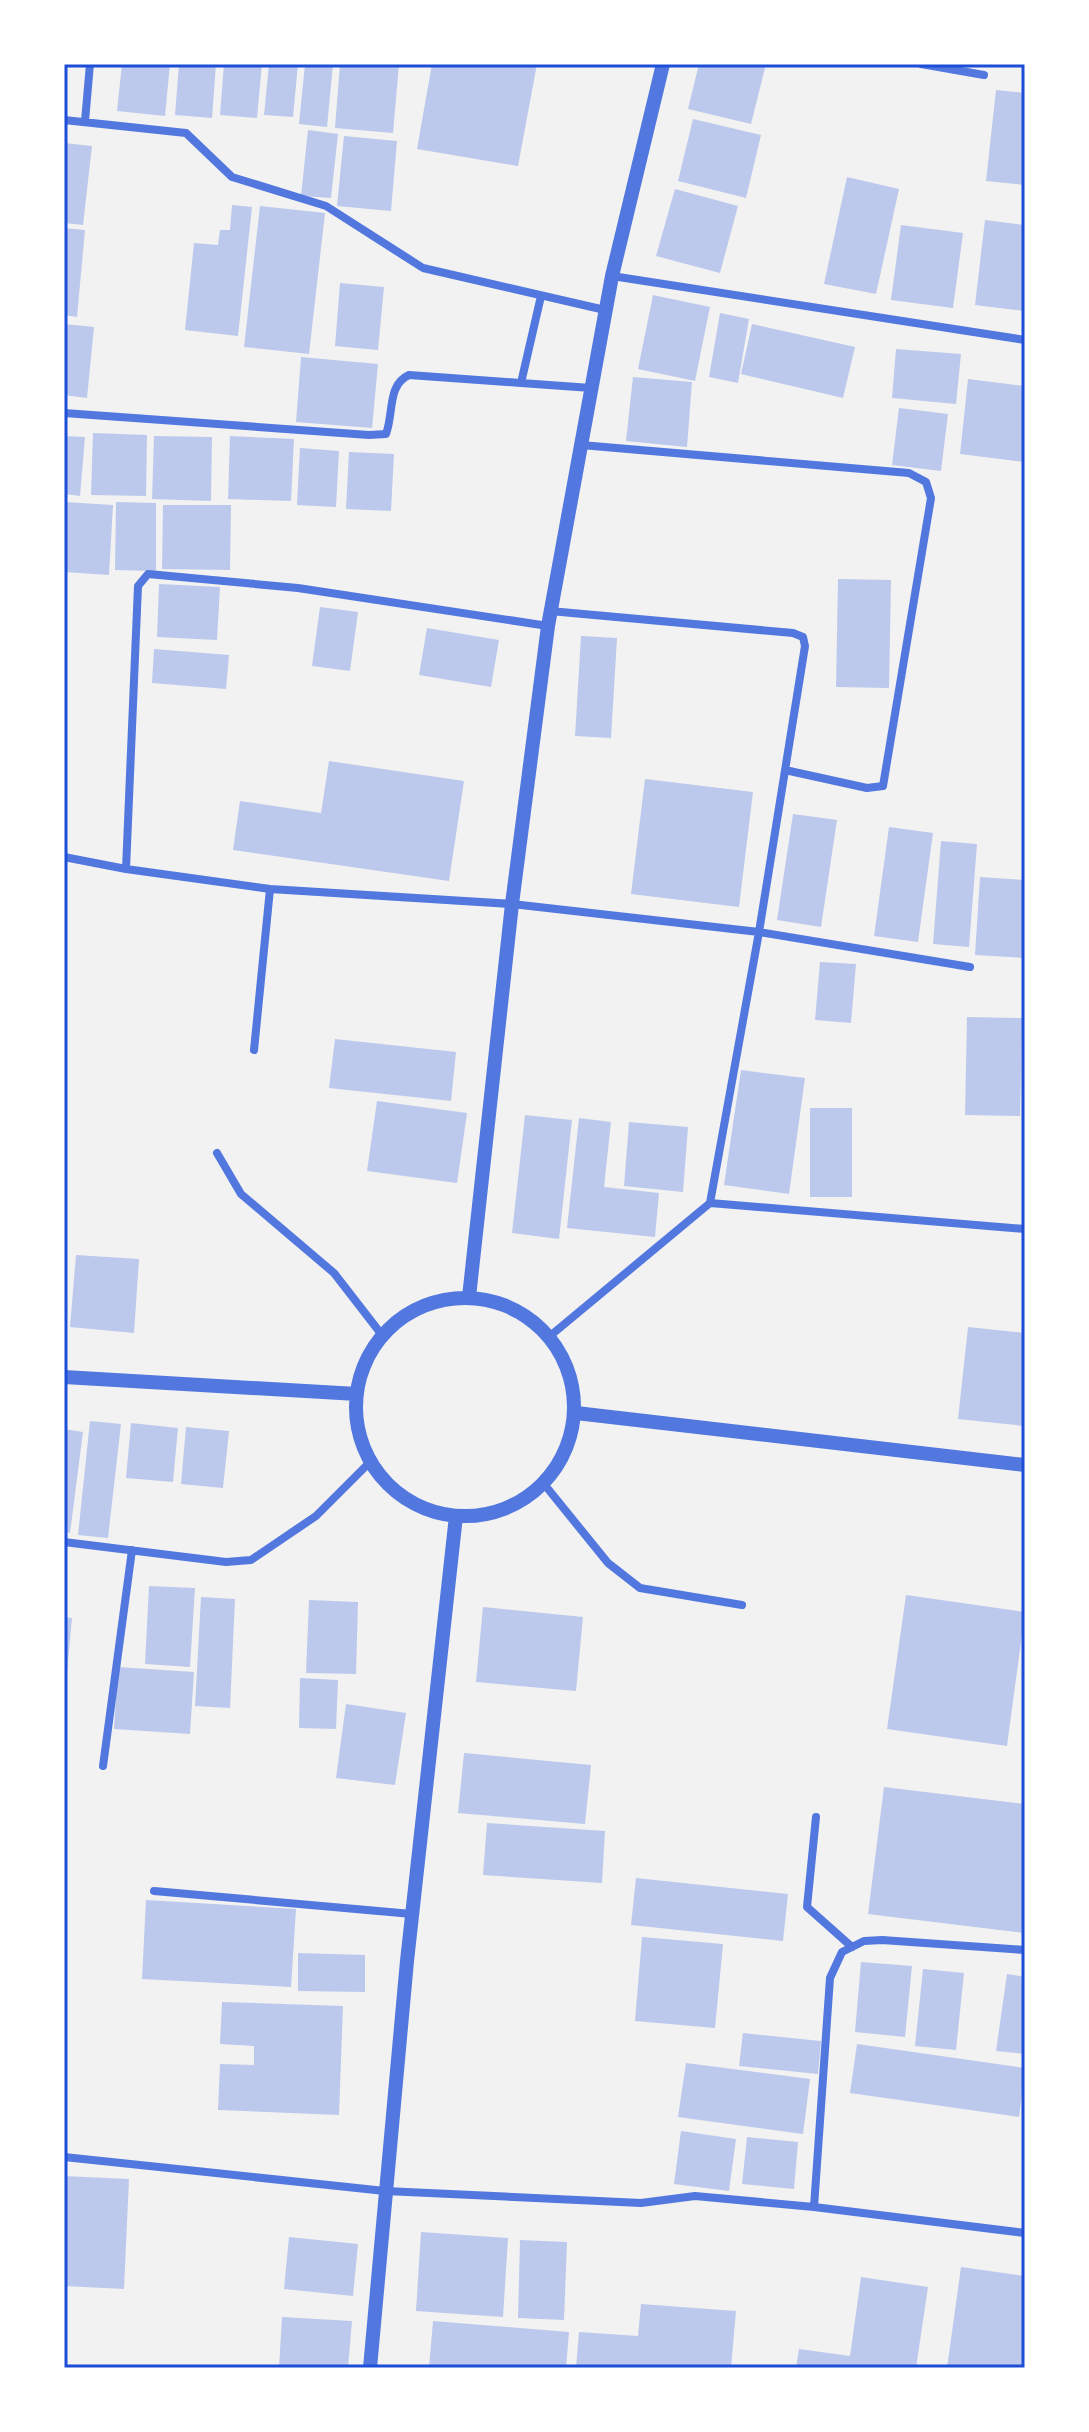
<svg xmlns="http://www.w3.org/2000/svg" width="1089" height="2432" viewBox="0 0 1089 2432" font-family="'Libre Baskerville',serif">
  <rect width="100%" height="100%" fill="#f2f2f2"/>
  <path fill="#bdc9ec" d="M122,64h48l-5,52 -48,-5z
    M179,64h37l-4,54 -37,-3z
    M224,64h38l-5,54 -37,-3z
    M269,64h29l-5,53 -29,-2z
    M305,64h28l-6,63 -28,-3z
    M340,64h59l-6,69 -58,-5z
    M432,64h105l-19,102 -101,-17z
    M699,64h67l-15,60 -63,-15z
    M996,90l29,3v92l-39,-4z
    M693,119l68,16 -15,63 -68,-17z
    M308,130l30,4 -7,64 -30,-2z
    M344,136l53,5 -6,70 -54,-5z
    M64,143l28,3 -9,79 -19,-2z
    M847,177l52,12 -23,105 -52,-10z
    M675,189l63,17 -18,67 -64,-17z
    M232,205l20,2 -14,129 -53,-6 9,-87 24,2 2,-15h10z
    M260,206l65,7 -16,141 -65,-7z
    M985,220l40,5v86l-50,-6z
    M901,225l62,8 -10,75 -62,-8z
    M64,228l21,2 -8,87 -13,-2z
    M340,283l44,4 -6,63 -43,-4z
    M653,295l57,12 -15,74 -57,-12z
    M720,313l29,6 -11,64 -29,-6z
    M64,324l30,3 -7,71 -23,-3z
    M752,324l103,23 -12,51 -102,-24z
    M896,349l65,5 -5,50 -64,-6z
    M301,357l77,7 -6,64 -76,-6z
    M633,377l59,5 -5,65 -61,-6z
    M968,379l57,7v76l-65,-8z
    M899,408l49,6 -7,57 -49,-6z
    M93,433l54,2 -1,61 -55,-1z
    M64,436l21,1 -5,59 -16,-2z
    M154,436l58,1 -1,64 -59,-2z
    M230,436l64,3 -3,62 -63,-2z
    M300,448l39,3 -3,56 -39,-2z
    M349,452l45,2 -3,57 -45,-2z
    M64,502l49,3 -4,70 -45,-3z
    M116,502l40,1v68l-41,-1z
    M163,505h68l-1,65 -68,-1z
    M838,579l53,1 -2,108 -53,-1z
    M159,584l61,3 -3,53 -60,-3z
    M320,607l38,5 -8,59 -38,-5z
    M427,628l72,12 -8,47 -72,-12z
    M581,636l36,2 -6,100 -36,-2z
    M154,649l75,6 -3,34 -74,-6z
    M329,761l135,20 -15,100 -216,-31 7,-49 81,12z
    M645,779l108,13 -14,115 -108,-13z
    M793,814l44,6 -16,107 -44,-7z
    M889,827l44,6 -15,109 -44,-6z
    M941,841l36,3 -8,103 -36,-3z
    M980,877l45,3v78l-50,-3z
    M820,962l36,2 -5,59 -36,-3z
    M967,1017l55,1 -2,98 -55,-1z
    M335,1039l121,13 -5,49 -122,-13z
    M741,1070l64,8 -16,116 -65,-9z
    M377,1101l90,12 -10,70 -90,-12z
    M810,1108h42v89h-42z
    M525,1115l47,5 -13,119 -47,-6z
    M579,1118l32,4 -7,65 55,6 -4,44 -88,-9z
    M629,1122l59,5 -5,65 -59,-6z
    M76,1255l63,4 -5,74 -64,-6z
    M968,1327l57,6 -1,93 -66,-7z
    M90,1421l31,3 -13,114 -30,-3z
    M131,1423l47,5 -5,54 -47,-4z
    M186,1427l43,4 -6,57 -42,-4z
    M64,1429l19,3 -13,101 -6,-1z
    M149,1586l46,2 -5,79 -45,-3z
    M906,1595l119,17 -18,134 -120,-17z
    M201,1597l34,2 -5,109 -35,-2z
    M309,1600l49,2 -2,72 -50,-1z
    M483,1607l100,10 -7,74 -100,-9z
    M64,1617l8,1 -6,65h-2z
    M118,1667l76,5 -4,62 -76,-5z
    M300,1678l38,2 -2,49 -37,-1z
    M346,1704l60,9 -11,72 -59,-7z
    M464,1753l127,12 -6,59 -127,-11z
    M884,1787l141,17v129l-157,-19z
    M487,1823l118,8 -3,52 -119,-8z
    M636,1878l152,16 -5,47 -152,-16z
    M146,1900l150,9 -5,78 -149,-8z
    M642,1937l81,7 -8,84 -80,-7z
    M298,1953l67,2v37l-67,-1z
    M861,1962l51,4 -7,71 -50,-5z
    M923,1969l41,4 -8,77 -41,-4z
    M1007,1974l18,3v77l-29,-3z
    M222,2002l121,4 -4,109 -121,-5 2,-46 34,1v-19l-34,-2z
    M743,2033l78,8 -3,33 -79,-8z
    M857,2044l168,24 -6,49 -169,-24z
    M686,2063l124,16 -7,55 -125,-17z
    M681,2131l55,8 -7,52 -55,-7z
    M747,2137l51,5 -4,47 -52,-5z
    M64,2176l65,3 -5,110 -60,-3z
    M421,2232l87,6 -5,79 -87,-6z
    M289,2237l69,7 -5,52 -69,-7z
    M520,2240l47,2 -3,78 -46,-2z
    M961,2267l64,9v92h-78z
    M861,2277l67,10 -12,81h-120l3,-19 51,7z
    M641,2304l95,7 -5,57h-155l3,-36 59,4z
    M282,2317l70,4 -4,47h-69z
    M433,2321l136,11 -3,36h-137z"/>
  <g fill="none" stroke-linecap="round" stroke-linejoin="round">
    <path stroke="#5277de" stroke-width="8" d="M921,64l63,11
      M64,120l122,13 46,44 94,29 97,62 182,42
      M85,121l5,-57
      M612,276l413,64
      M521,383l70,5
      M64,413l305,22 17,-1c8,-21 1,-49 23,-59l112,8 20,-87
      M581,445l328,28 17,9 5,16 -48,288 -16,2 -82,-18
      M550,611l243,22 10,4 2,9 -46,286 -49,271
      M64,857l62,12 144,20 242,15 247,28 211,35
      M126,869l12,-283 10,-12 150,14 250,38
      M254,1050l16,-161
      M217,1153l24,41 93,79 48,62
      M550,1336l160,-133 315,26
      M544,1484l64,79 32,25 102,17
      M64,1542l162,20 25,-2 65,-44 54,-54
      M103,1766l29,-216
      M816,1817l-9,90 45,40
      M154,1891l258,23
      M64,2157l321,34 256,12 54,-7 119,11 211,26
      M814,2207l16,-229 12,-26 22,-11 18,-1 143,10"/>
    <path stroke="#5277de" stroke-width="14" d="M469,1297l43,-393 36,-278 64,-350 51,-212
      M356 1407a109 109 0 1 1 218 0a109 109 0 1 1-218 0Z
      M64,1377l293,17
      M576,1413l449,52
      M370,2368l37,-407 49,-445"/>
  </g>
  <rect width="1089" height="2432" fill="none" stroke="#ffffff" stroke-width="132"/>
  <rect x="66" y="66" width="957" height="2300" fill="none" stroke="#1d4ed8" stroke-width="3"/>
</svg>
